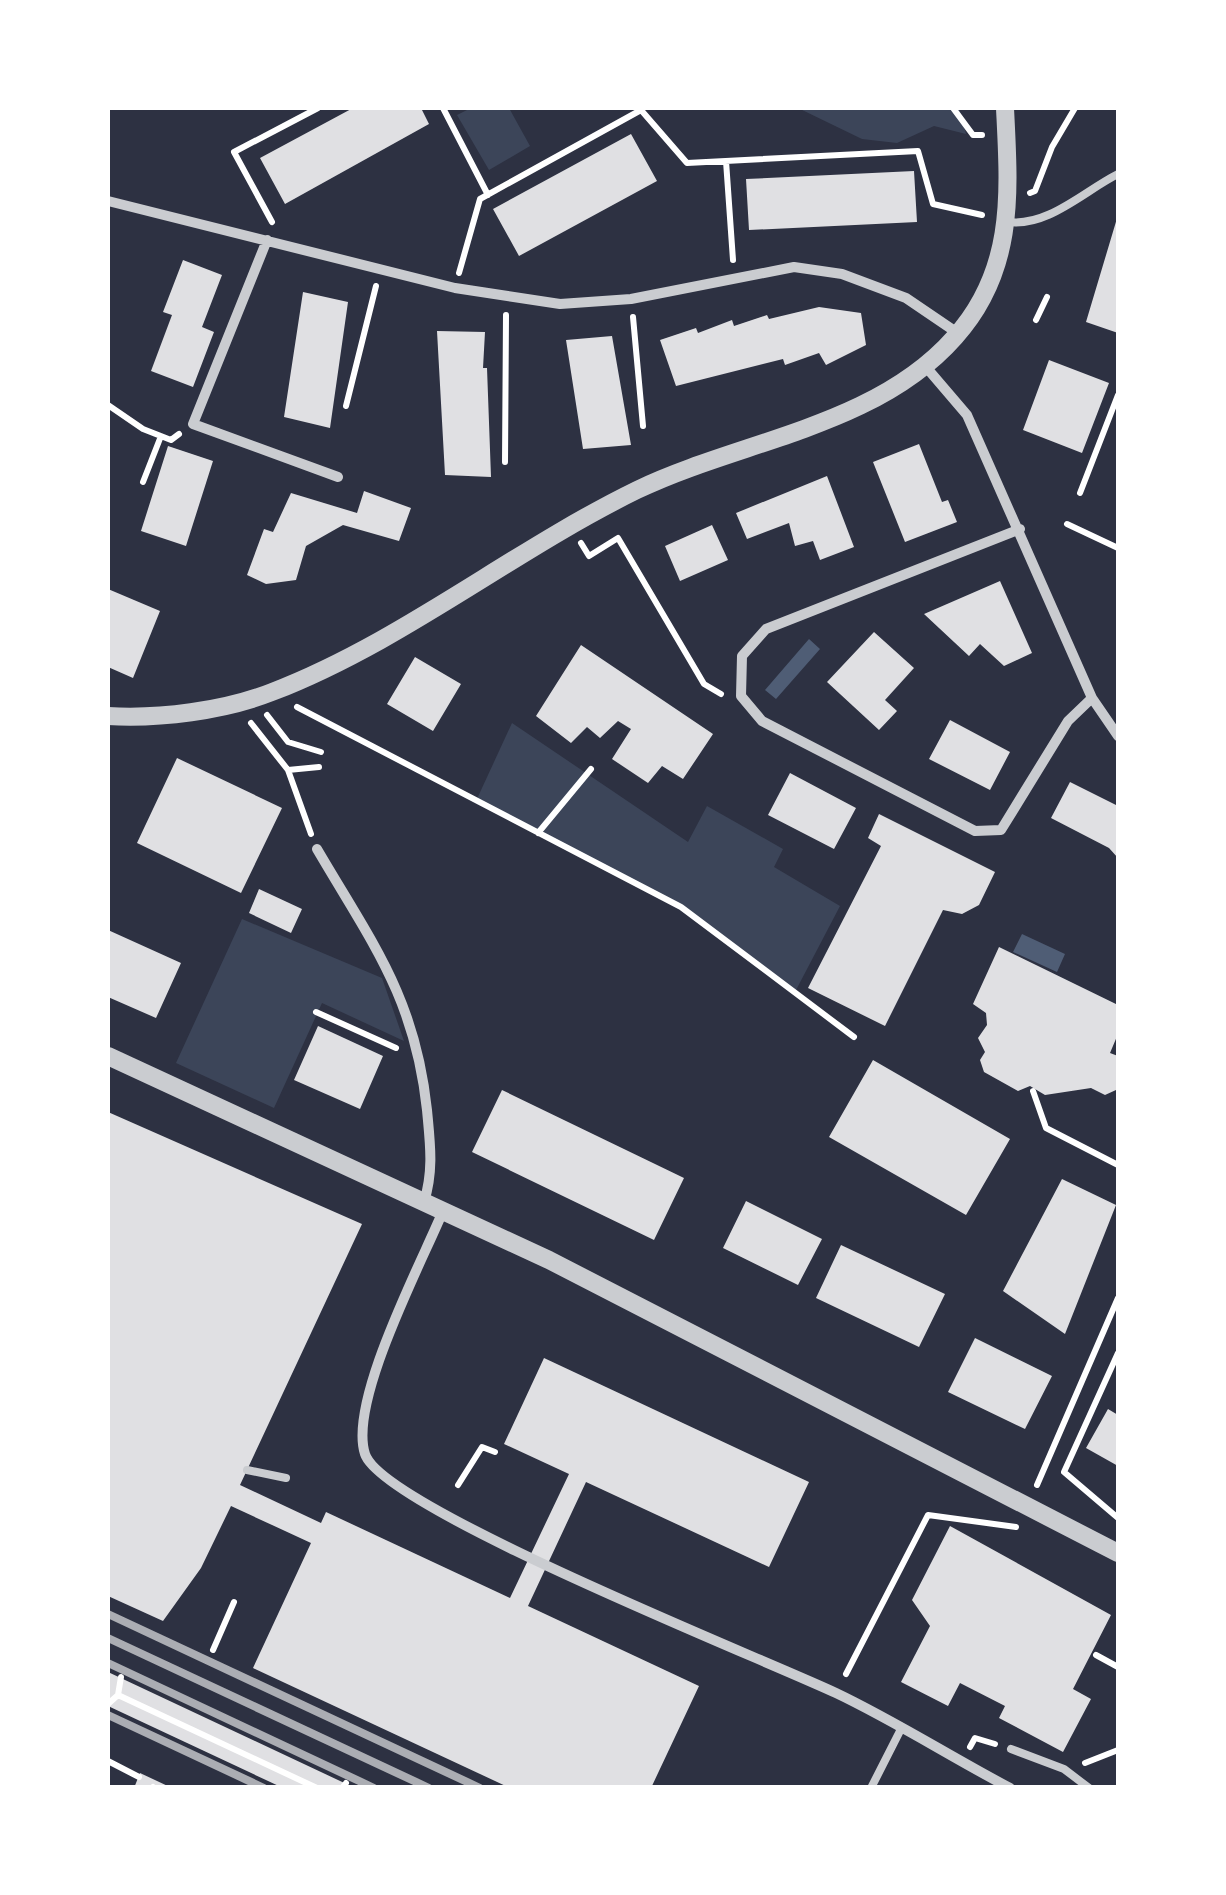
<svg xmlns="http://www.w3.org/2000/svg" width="1226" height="1895" viewBox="0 0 1226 1895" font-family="Manrope,sans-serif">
  <rect width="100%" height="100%" fill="#2d3142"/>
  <path fill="#3c4559" d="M471,108h38l21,38 -41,24 -32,-55z
    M798,108h161l7,26 -32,-8 -37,17 -35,-4z
    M512,723l176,119 19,-36 76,43 -9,18 66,39 -45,86 -114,-85 -205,-106z
    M242,919l140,59 22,63 -82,-38 -48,105 -98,-45z"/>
  <path fill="#4f5d75" d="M809,639l11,10 -44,50 -11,-9z
    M1022,934l43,20 -8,18 -44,-20z"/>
  <path fill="#e0e0e3" d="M353,108h68l8,16 -144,80 -25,-46z
    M631,134l26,47 -138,75 -26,-47z
    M914,171l3,51 -168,8 -3,-51z
    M1118,215v118l-32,-11z
    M183,260l39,15 -20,52 12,5 -21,55 -42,-16 21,-56 -9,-3z
    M303,292l45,10 -18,126 -46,-11z
    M819,307l42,6 5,32 -40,20 -7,-12 -34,12 -2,-6 -107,27 -16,-46 36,-12 2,5 34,-13 2,6 33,-11 2,4z
    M437,331l48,1 -2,36h4l4,109 -46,-2z
    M612,336l19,109 -48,4 -17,-109z
    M1049,360l60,23 -27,70 -59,-23z
    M919,444l23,58 6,-2 9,22 -52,20 -32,-80z
    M168,446l45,15 -27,85 -45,-15z
    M827,476l27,71 -34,13 -7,-19 -18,5 -6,-23 -42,16 -11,-26z
    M364,491l47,17 -12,33 -56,-16 -37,21 -10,34 -30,4 -19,-9 17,-46 9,3 18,-39 66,20z
    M712,525l16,35 -48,21 -15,-35z
    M1000,581l32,72 -28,13 -24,-22 -11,12 -45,-42z
    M108,589l52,22 -27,67 -25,-11z
    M874,632l40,36 -29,32 12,11 -18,19 -52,-48z
    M581,645l132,89 -30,45 -21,-13 -14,17 -36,-24 19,-30 -13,-8 -18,17 -13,-11 -16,16 -35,-27z
    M415,657l46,27 -28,47 -46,-27z
    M950,720l60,32 -20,38 -61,-31z
    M177,758l105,50 -41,85 -104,-50z
    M790,773l66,35 -22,41 -66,-34z
    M1070,782l48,24v52l-9,-10 -58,-30z
    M879,814l116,58 -16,33 -17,9 -19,-4 -58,116 -77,-38 73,-142 -13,-8z
    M259,889l43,20 -11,24 -42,-20z
    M108,930l73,33 -25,55 -48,-21z
    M999,947l119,58v29l-8,19 8,3 -2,34 -11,5 -14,-7 -46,7 -15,-9 -12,5 -34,-19 -4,-12 5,-8 -7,-14 9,-13 -1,-12 -13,-9z
    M318,1026l65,30 -23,53 -66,-29z
    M873,1060l137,79 -44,76 -137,-78z
    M502,1090l182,88 -30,62 -182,-88z
    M108,1112l254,112 -122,261 81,38 5,-11 184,86 59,-124 -65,-30 40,-86 265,124 -40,85 -183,-85 -58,124 171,80 -48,102h-141l-257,-120 58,-125 -80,-37 -30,62 -38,53 -55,-25z
    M1062,1179l54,26 -51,129 -62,-43z
    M746,1201l76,38 -24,46 -75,-37z
    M841,1245l104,49 -26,53 -103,-49z
    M975,1338l77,38 -27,53 -77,-37z
    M1108,1409l10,6v51l-32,-18z
    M950,1526l161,89 -38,74 18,10 -28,53 -64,-34 6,-12 -45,-23 -12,23 -47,-24 29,-56 -18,-26z
    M108,1672l247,116h-72l-175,-82z
    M140,1773l32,15h-38z"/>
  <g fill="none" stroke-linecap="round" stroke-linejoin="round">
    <path stroke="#fff" stroke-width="6" d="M443,108l45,87
      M953,108l20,27h9
      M726,161l7,99
      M1030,193l5,-2 17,-44 23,-39
      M272,222l-38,-70 84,-44
      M459,273l21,-74 161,-89 46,53 231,-12 15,53 49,11
      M633,317l10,109
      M1036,320l11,-23
      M108,405l35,24 28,11 8,-6
      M346,406l30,-120
      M505,462l1,-147
      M143,482l18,-46
      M1080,493l38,-98
      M1067,524l51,24
      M581,543l8,13 29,-18 86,146 17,10
      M297,707l384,200 173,130
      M267,715l21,27 33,10
      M251,723l37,47 23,64
      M288,770l31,-3
      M538,833l53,-64
      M316,1012l80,36
      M1033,1091l13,37 72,37
      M1118,1353l-54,119 54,46
      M458,1485l24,-38 13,5
      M1037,1485l81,-187
      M213,1650l21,-48
      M1096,1655l22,12
      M846,1674l82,-159 88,12
      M118,1695l199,93
      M108,1704l10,-9 3,-18
      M970,1747l5,-9 20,6
      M108,1761l31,16
      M1085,1763l33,-13
      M152,1788l1,-1
      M342,1788l4,-5"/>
    <path stroke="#caccd0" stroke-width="8" d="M1008,222c40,5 76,-31 110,-48
      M247,1470l39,8
      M1011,1749l53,20 25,19
      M871,1788l30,-59"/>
    <path stroke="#caccd0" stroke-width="10" d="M108,201l347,87 105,16 71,-5 163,-32 48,7 64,24 53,36
      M267,240l-74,184 145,53
      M926,367l41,48 125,283 26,38
      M1020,529l-254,100 -24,27 -1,40 21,25 213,110 26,-1 67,-109 24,-23
      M317,849c55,94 98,148 110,261 3,33 7,60 -3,92
      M443,1211c-22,53 -95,191 -78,243 17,54 399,205 471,239 59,28 115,64 174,95"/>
    <path stroke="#caccd0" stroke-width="18" d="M108,716c51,3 116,-5 164,-24 130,-50 240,-141 365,-202 104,-50 239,-63 318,-153 61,-68 54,-146 50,-229
      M108,1056l441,204 569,293"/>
    <path stroke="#abadb3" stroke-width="8" d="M108,1614l372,174
      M108,1638l321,150
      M108,1663l266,125
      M108,1715l156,73"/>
  </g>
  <rect width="1226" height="1895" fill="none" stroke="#ffffff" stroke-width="220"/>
</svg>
